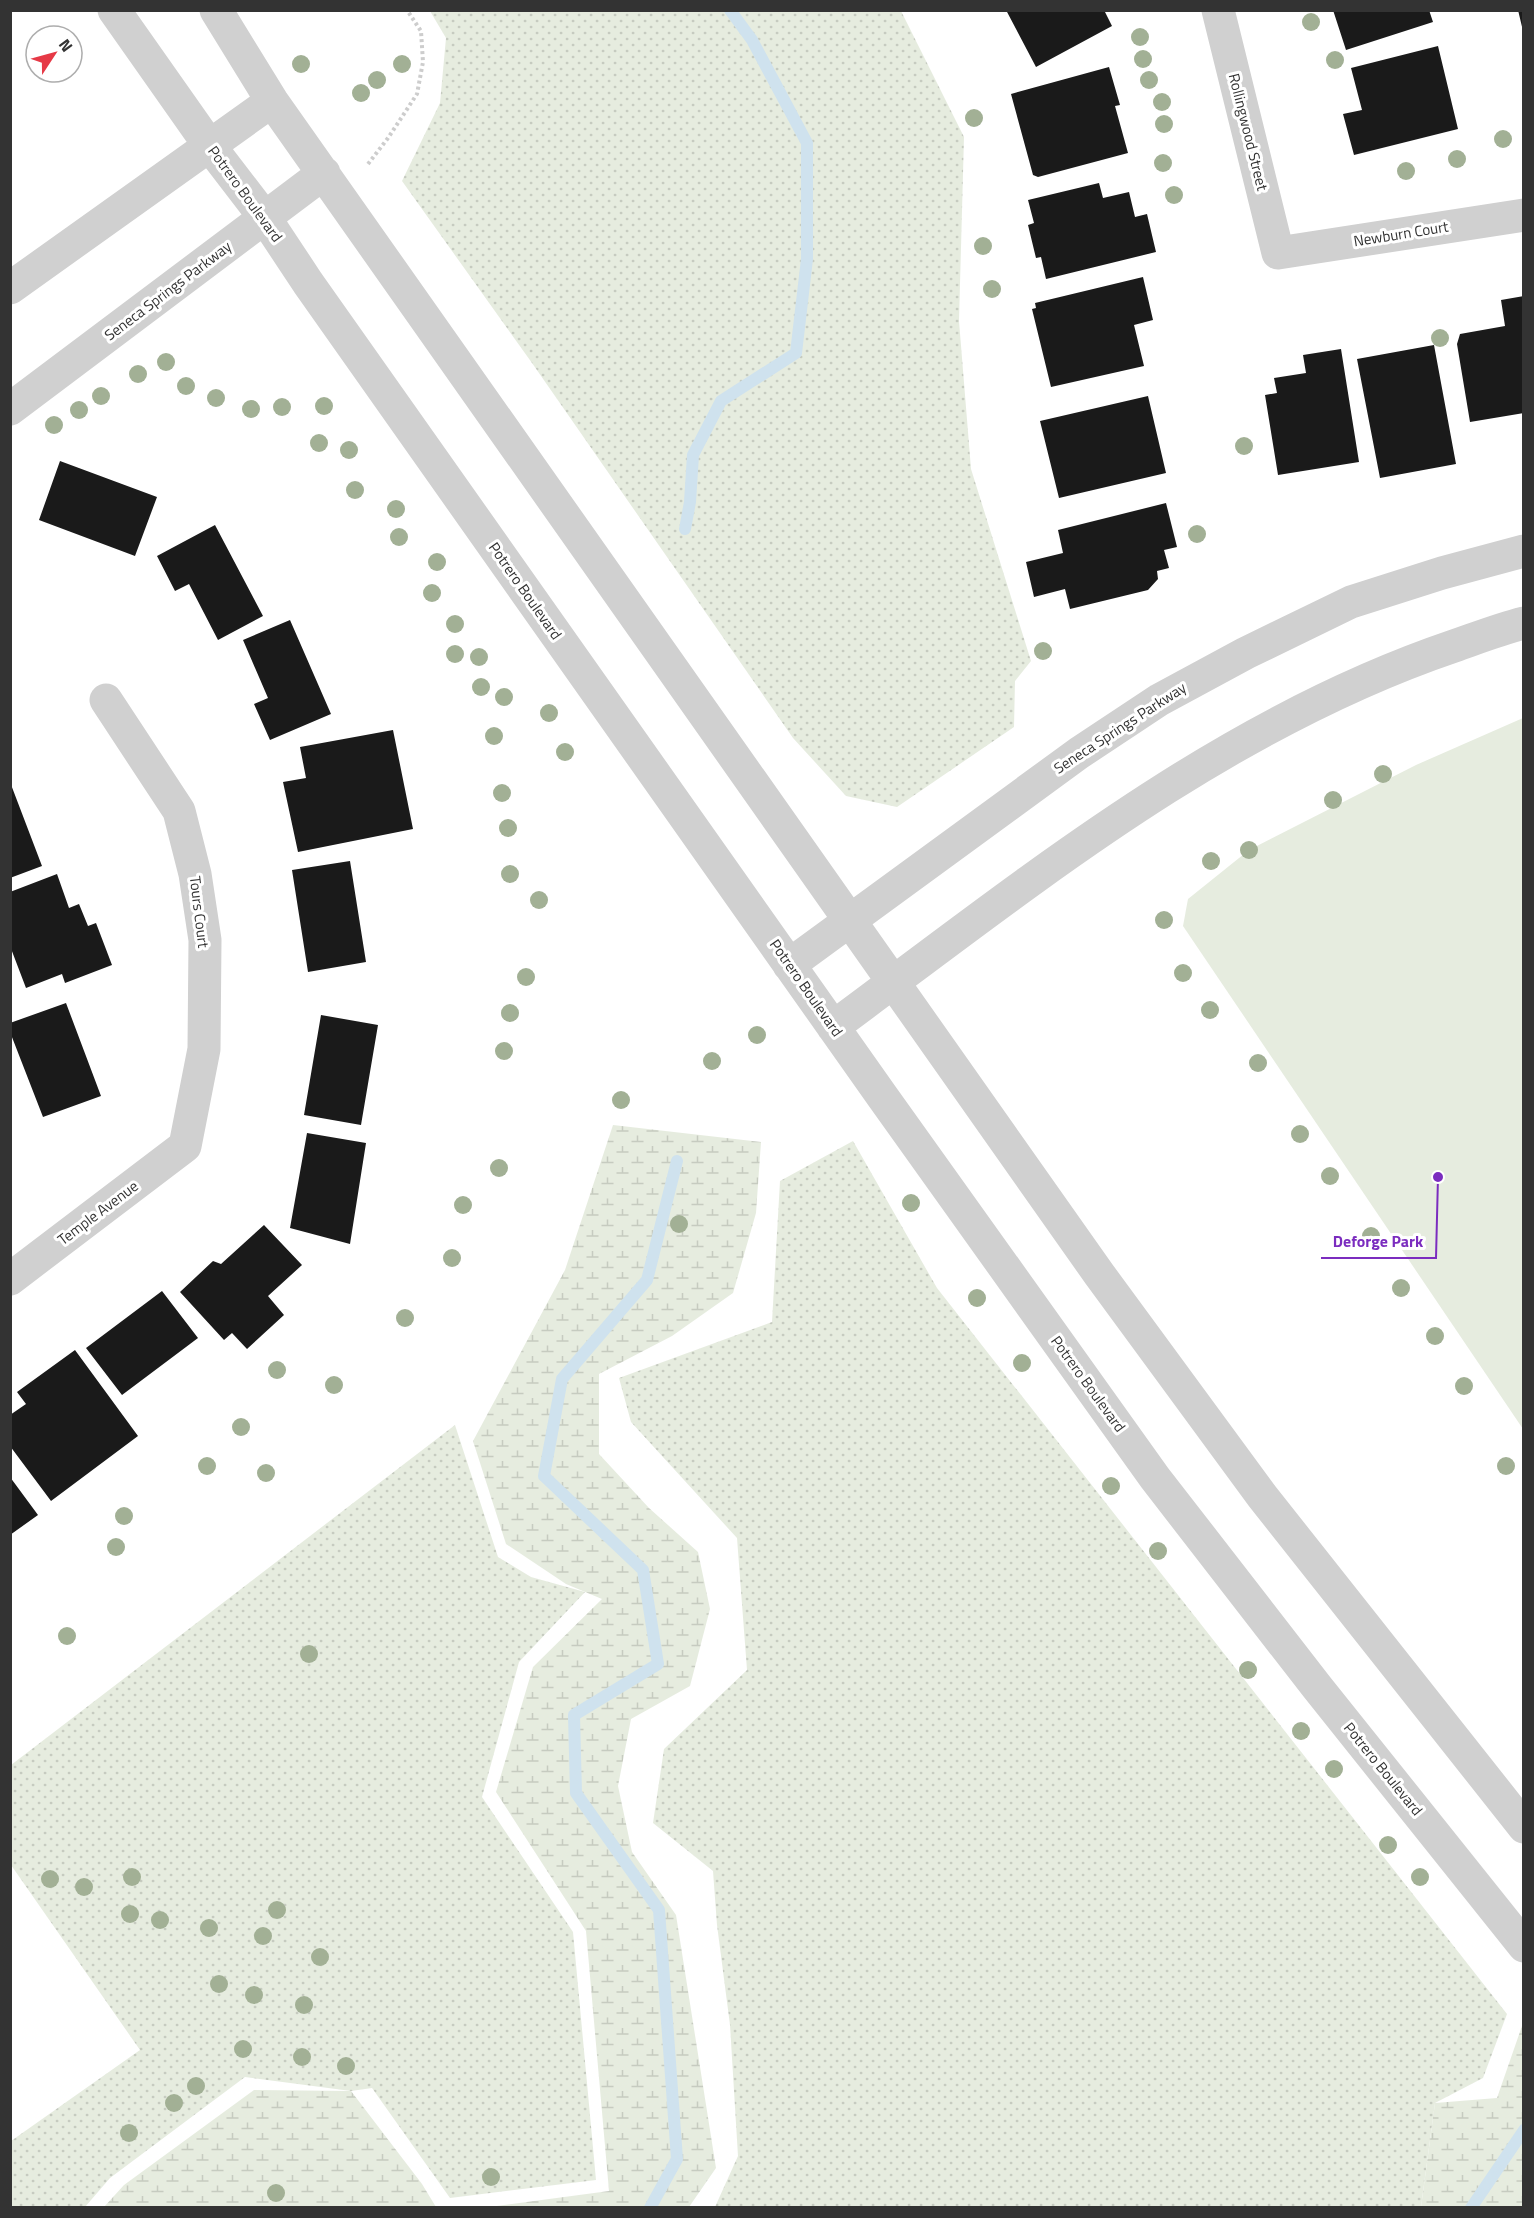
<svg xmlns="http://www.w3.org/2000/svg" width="1534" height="2218" viewBox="0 0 1534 2218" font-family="'Titillium Web',sans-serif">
  <defs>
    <pattern id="grass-dots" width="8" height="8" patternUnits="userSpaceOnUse" patternTransform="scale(1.5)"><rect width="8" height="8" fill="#e6ecdf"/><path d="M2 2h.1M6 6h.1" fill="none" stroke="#c6cbc0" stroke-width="1.8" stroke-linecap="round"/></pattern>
    <pattern id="wetland-marsh" width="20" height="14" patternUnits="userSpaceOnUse" patternTransform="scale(1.5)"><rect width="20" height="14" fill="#e6ecdf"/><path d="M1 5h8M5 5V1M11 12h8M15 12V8" fill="none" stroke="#c6cbc0"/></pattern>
  </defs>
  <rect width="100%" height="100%" fill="#fff"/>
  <path fill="url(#grass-dots)" d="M430,11h471l63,126 -5,184 12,148 60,192 -16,20 -1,46 -117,80 -51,-11 -53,-58 -261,-375 -130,-182 38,-78 6,-65z
    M853,1141l84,147 570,726 -24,64 -48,25 -14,104h-706l23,-51 -8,-131 -13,-100 -4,-54 -60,-48 11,-74 83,-79 -10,-132 -106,-116 -12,-44 153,-56 8,-141z
    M455,1425l43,132 33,20 54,15 -66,70 -37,135 91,135 23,248 -146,18 -78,-110 -21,3 -106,-14 -135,101 -25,29h-74v-66l129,-91 -129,-185v-100z"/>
  <path fill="url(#wetland-marsh)" d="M613,1125l148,17 -5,71 -23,80 -61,43 -73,38v80l50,54 49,44 12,57 -20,77 -59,33 -13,67 14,66 44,63 40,253 -27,39h-200l120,-16 -23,-260 -90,-139 37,-125 69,-68 -36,-15 -60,-40 -33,-103 92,-171z
    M1523,2023v184h-102l14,-104 62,-5z
    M254,2090l97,1 71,93 14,23h-332l20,-22z"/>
  <path fill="#e6ecdf" d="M1523,718v711l-340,-503 5,-27 61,-49 167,-85z"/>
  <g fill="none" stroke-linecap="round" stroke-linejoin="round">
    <path stroke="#cfe2ee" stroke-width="12" d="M685,529l5,-27 3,-47 28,-54 75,-48 11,-94v-116l-55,-103 -22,-30
      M650,2208l27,-49 -18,-249 -83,-117 -2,-78 84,-51 -15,-94 -99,-94 18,-97 85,-99 30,-119
      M1471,2208l53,-78"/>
  </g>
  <path fill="#1a1a1a" d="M1006,10h98l8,16 -76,41z
    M1333,10h96l4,12 -87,28z
    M1518,10h6v21h-1z
    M1438,46l20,83 -104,26 -11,-41 19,-4 -11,-42z
    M1109,67l11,38 -5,1 13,47 -90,24 -5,-2 -22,-81z
    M1099,183l4,15 26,-6 6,25 12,-3 9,38 -110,27 -5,-22 -5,1 -8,-33 6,-2 -6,-23z
    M1143,277l10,43 -19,5 10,41 -93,21 -19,-78 4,-1 -1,-5z
    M1524,296v117l-54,9 -13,-78 3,-10 45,-8 -4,-26z
    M1434,345l22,119 -76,14 -23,-119z
    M1341,349l18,113 -81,13 -13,-80 12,-2 -3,-15 32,-5 -3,-18z
    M1148,396l18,77 -107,25 -19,-77z
    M60,461l97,36 -22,59 -96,-36z
    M1166,503l11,44 -13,3 5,18 -12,3 1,8 -10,11 -78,19 -5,-20 -31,8 -8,-35 37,-9 -5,-23z
    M215,525l48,91 -45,24 -29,-56 -14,7 -18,-35z
    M290,620l41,94 -61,26 -16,-36 14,-6 -25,-58z
    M393,730l20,99 -115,23 -15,-70 23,-4 -6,-31z
    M10,782l32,84 -32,12z
    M350,861l16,101 -58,10 -16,-102z
    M57,874l12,34 10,-4 9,22 8,-3 16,42 -47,18 -3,-9 -36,14 -16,-42v-54z
    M66,1003l35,93 -58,21 -33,-85v-9z
    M321,1015l57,10 -17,100 -57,-10z
    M307,1133l59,10 -16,101 -60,-16z
    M264,1225l38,40 -34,31 16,19 -37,34 -15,-16 -8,7 -44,-48 33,-31 8,3z
    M162,1291l36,47 -76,57 -36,-47z
    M75,1350l63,86 -87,65 -41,-55v-31l16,-11 -9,-12z
    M10,1477l28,38 -28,20z"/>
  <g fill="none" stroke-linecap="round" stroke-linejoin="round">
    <path stroke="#cdcdcd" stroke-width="4" stroke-dasharray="3 3" stroke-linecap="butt" d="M368,164l20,-26 29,-44 6,-32 -2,-31 -14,-21"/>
    <path stroke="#d0d0d0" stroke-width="33" d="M1218,10l60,243 246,-38
      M10,1279l175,-133 19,-97 1,-109 -10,-66 -16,-63 -73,-111"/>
    <path stroke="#d0d0d0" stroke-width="33" d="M114,10l95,135 56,73 43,65 574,813 273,382 162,209 207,259
      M216,10l56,91 827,1173 163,222 262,331
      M10,288l262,-187
      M10,409l314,-236
      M789,965l290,-212 80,-53 87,-47 105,-51 91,-29 82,-22
      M833,1027c196,-145 388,-302 621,-381 23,-8 46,-17 70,-23"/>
  </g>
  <g fill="#a2b095">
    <circle cx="1311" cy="22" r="9"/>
    <circle cx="1140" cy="37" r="9"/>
    <circle cx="1143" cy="59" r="9"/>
    <circle cx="1335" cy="60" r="9"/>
    <circle cx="301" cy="64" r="9"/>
    <circle cx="402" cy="64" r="9"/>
    <circle cx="377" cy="80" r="9"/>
    <circle cx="1149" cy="80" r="9"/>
    <circle cx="361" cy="93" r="9"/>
    <circle cx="1162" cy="102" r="9"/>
    <circle cx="974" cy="118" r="9"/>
    <circle cx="1164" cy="124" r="9"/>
    <circle cx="1503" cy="139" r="9"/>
    <circle cx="1457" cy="159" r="9"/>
    <circle cx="1163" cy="163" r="9"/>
    <circle cx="1406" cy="171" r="9"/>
    <circle cx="1174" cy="195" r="9"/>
    <circle cx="983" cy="246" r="9"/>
    <circle cx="992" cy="289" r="9"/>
    <circle cx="1440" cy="338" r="9"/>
    <circle cx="166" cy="362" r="9"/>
    <circle cx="138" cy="374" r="9"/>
    <circle cx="186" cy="386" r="9"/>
    <circle cx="101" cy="396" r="9"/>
    <circle cx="216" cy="398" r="9"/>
    <circle cx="324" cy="406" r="9"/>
    <circle cx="282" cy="407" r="9"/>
    <circle cx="251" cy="409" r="9"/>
    <circle cx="79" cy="410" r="9"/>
    <circle cx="54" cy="425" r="9"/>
    <circle cx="319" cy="443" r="9"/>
    <circle cx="1244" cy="446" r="9"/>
    <circle cx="349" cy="450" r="9"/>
    <circle cx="355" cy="490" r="9"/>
    <circle cx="396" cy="509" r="9"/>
    <circle cx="1197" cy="534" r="9"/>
    <circle cx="399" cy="537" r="9"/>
    <circle cx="437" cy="562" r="9"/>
    <circle cx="432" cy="593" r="9"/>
    <circle cx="455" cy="624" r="9"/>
    <circle cx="1043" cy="651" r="9"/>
    <circle cx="455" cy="654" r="9"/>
    <circle cx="479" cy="657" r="9"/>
    <circle cx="481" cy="687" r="9"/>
    <circle cx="504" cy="697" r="9"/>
    <circle cx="549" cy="713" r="9"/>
    <circle cx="494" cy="736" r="9"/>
    <circle cx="565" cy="752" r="9"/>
    <circle cx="1383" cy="774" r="9"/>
    <circle cx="502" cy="793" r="9"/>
    <circle cx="1333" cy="800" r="9"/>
    <circle cx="508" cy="828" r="9"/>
    <circle cx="1249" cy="850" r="9"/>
    <circle cx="1211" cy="861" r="9"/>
    <circle cx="510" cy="874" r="9"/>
    <circle cx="539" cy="900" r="9"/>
    <circle cx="1164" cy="920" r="9"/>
    <circle cx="1183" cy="973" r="9"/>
    <circle cx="526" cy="977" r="9"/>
    <circle cx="1210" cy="1010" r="9"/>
    <circle cx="510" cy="1013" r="9"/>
    <circle cx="757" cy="1035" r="9"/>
    <circle cx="504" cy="1051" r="9"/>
    <circle cx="712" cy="1061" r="9"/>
    <circle cx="1258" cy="1063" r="9"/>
    <circle cx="621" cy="1100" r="9"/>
    <circle cx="1300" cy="1134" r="9"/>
    <circle cx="499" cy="1168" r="9"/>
    <circle cx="1330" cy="1176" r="9"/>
    <circle cx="911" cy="1203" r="9"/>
    <circle cx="463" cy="1205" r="9"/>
    <circle cx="679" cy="1224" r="9"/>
    <circle cx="1371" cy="1236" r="9"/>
    <circle cx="452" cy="1258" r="9"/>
    <circle cx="1401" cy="1288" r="9"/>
    <circle cx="977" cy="1298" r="9"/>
    <circle cx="405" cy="1318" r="9"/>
    <circle cx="1435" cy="1336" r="9"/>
    <circle cx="1022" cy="1363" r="9"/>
    <circle cx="277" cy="1370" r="9"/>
    <circle cx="334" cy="1385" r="9"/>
    <circle cx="1464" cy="1386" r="9"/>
    <circle cx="241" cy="1427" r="9"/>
    <circle cx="207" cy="1466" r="9"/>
    <circle cx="1506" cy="1466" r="9"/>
    <circle cx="266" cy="1473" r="9"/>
    <circle cx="1111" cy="1486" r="9"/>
    <circle cx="124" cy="1516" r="9"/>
    <circle cx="116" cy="1547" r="9"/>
    <circle cx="1158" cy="1551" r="9"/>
    <circle cx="67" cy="1636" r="9"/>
    <circle cx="309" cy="1654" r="9"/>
    <circle cx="1248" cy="1670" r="9"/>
    <circle cx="1301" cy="1731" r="9"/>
    <circle cx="1334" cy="1769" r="9"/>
    <circle cx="1388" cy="1845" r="9"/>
    <circle cx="132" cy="1877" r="9"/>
    <circle cx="1420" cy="1877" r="9"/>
    <circle cx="50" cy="1879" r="9"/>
    <circle cx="84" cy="1887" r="9"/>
    <circle cx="277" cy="1910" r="9"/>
    <circle cx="130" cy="1914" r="9"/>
    <circle cx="160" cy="1920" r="9"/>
    <circle cx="209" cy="1928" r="9"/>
    <circle cx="263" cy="1936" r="9"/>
    <circle cx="320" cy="1957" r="9"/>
    <circle cx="219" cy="1984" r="9"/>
    <circle cx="254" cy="1995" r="9"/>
    <circle cx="304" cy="2005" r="9"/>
    <circle cx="243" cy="2049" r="9"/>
    <circle cx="302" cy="2057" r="9"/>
    <circle cx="346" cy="2066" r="9"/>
    <circle cx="196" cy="2086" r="9"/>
    <circle cx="174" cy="2103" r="9"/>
    <circle cx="129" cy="2133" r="9"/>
    <circle cx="491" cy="2177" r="9"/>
    <circle cx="276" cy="2193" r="9"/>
  </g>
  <g text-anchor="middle" stroke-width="6" stroke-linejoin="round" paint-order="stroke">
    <g font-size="15" fill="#333" stroke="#fff">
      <text transform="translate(1248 132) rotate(76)" y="5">Rollingwood Street</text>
      <text transform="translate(245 194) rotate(54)" y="5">Potrero Boulevard</text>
      <text transform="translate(1401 234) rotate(-9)" y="5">Newburn Court</text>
      <text transform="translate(168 291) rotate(-37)" y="5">Seneca Springs Parkway</text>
      <text transform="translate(525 591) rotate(55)" y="5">Potrero Boulevard</text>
      <text transform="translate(1120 728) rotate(-33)" y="5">Seneca Springs Parkway</text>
      <text transform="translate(199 912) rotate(83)" y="5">Tours Court</text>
      <text transform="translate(806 988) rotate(55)" y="5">Potrero Boulevard</text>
      <text transform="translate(98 1213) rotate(-37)" y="5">Temple Avenue</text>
      <text transform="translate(1088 1384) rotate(54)" y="5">Potrero Boulevard</text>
      <text transform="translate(1383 1769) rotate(51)" y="5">Potrero Boulevard</text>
    </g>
  </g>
  <path fill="none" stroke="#7b2cbf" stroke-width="2" d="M1438 1177L1436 1258H1321"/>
  <circle fill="#7b2cbf" stroke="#fff" stroke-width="2" cx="1438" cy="1177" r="6"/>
  <g font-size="16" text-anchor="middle" font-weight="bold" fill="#7b2cbf" stroke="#fff" stroke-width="6" stroke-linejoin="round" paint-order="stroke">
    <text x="1378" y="1247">Deforge Park</text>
  </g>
  <rect width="1534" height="2218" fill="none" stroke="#333333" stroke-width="24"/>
  <g transform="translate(54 54) rotate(54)"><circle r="28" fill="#ffffff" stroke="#adadad" stroke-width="1.5"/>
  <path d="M0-4.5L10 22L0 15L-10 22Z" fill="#e63946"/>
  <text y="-9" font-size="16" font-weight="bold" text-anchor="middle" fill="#333333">N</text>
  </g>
</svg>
